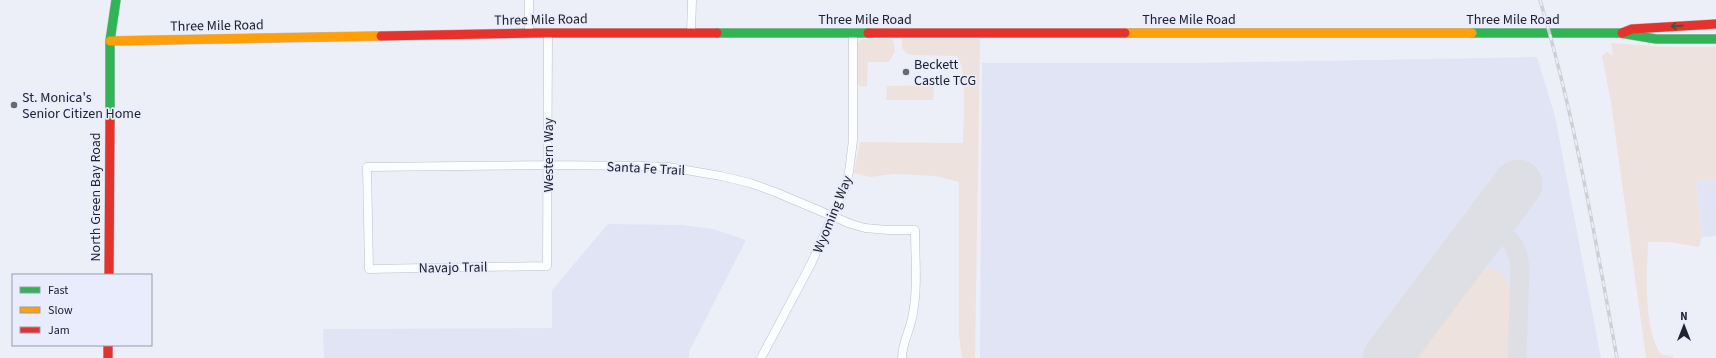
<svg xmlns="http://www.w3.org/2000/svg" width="1716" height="358" viewBox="0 0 1716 358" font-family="'Source Sans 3',sans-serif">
  <rect width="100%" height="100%" fill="#edeff8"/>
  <path fill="#e1e4f5" d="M1537,57l18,59 46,242h-621l2,-295h209z
    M1716,179v57l-14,1 -6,-56z
    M608,224l74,1 31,4 33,11 -57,112v6h-365l-1,-29 229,-1v-38z"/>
  <path fill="#eee2de" d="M862,39h31l2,12 -6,11h-21l-1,24 -7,1 -3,-5v-39z
    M902,39h78l-5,319h-13l-3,-23v-153l-24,-6 -41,-2 -24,3 -16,-4 6,-31 103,1c0,-19 5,-73 -6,-87l-46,-1 -5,-2 -4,-5z
    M1611,43l58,4h47v132l-20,2 6,56 -3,10 -29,-5h-22c-1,31 -5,87 13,112l13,3 -1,1h-27l-35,-255 -9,-47 5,-4 6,4z
    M933,85l1,9 -1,6h-47l1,-14z
    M1489,268l9,3 5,4 8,14 -2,69h-102l62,-83 5,-4z"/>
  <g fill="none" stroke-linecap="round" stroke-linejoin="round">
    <path stroke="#dedfe5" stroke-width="19" d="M1483,231c27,5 33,9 37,37l-3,90"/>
    <path stroke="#dedfe5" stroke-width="49" d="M1387,358l131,-174"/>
    <defs>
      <path id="street" d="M529,33v-33
        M548,33l-1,233 -178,3 -2,-102 181,-2 93,1 27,1 53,9 29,7 25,9 76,32 14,4 23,2h27c0,28 3,56 -2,83 -2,16 -11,29 -11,45
        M691,33l1,-33
        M761,358l50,-94 34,-76 4,-16 4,-32v-107"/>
      <path id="fast" d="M717,33h151
        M1472,33h148l36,6h60
        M110,122v-81l6,-41"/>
      <path id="slow" d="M1125,33h347
        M110,41l271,-5"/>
      <path id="jam" d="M868,33h257
        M1622,33l10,-4 84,-5
        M381,36l156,-3h180
        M109,275l1,-153
        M108,345v13"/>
    </defs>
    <use href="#street" stroke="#bdbfc8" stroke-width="9"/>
    <use href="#fast" stroke="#bdbfc8" stroke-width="10"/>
    <use href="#slow" stroke="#bdbfc8" stroke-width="10"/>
    <use href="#jam" stroke="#bdbfc8" stroke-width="10"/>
    <use href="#street" stroke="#fcfdfe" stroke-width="8"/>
    <use href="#fast" stroke="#30b455" stroke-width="9"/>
    <use href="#slow" stroke="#ff9f0a" stroke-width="9"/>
    <use href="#jam" stroke="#e5322d" stroke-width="9"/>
    <defs>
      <path id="rail" d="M1540,0c35,117 55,238 77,358"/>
    </defs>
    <use href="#rail" stroke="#cecfd2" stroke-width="3.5"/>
    <use href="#rail" stroke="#e8ecfd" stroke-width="2" stroke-dasharray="6" stroke-linecap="butt"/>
  </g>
  <defs><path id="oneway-shaft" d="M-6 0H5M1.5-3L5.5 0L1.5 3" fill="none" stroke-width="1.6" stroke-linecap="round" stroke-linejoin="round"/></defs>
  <use stroke="#27643e" href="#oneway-shaft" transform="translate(1677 26) rotate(176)"/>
  <g fill="#686a73" stroke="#e8ecfd" stroke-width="1.5">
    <circle cx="906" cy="72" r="4"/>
    <circle cx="14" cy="105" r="4"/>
  </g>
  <g text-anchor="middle" stroke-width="3.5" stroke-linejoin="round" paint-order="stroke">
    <g font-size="14" fill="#20222c" stroke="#e8ecfd">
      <text transform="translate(541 19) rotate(-1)" y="5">Three Mile Road</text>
      <text x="865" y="24">Three Mile Road</text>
      <text x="1189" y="24">Three Mile Road</text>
      <text x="1513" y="24">Three Mile Road</text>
      <text transform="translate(217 25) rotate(-1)" y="5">Three Mile Road</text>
      <text transform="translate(548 155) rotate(-90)" y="5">Western Way</text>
      <text transform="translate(646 168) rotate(3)" y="5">Santa Fe Trail</text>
      <text transform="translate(95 197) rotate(-90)" y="5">North Green Bay Road</text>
      <text transform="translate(832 214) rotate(-68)" y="5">Wyoming Way</text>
      <text transform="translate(453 267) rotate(-1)" y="5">Navajo Trail</text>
    </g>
    <g font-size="14" fill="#20222c" stroke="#e8ecfd" text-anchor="start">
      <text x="914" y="69">Beckett<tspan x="914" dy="16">Castle TCG</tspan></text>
      <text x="22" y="102">St. Monica's<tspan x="22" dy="16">Senior Citizen Home</tspan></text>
    </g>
  </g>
  <rect x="12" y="274" width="140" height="72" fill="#e8ecfd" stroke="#989ba9"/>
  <rect x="20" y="287" width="20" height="6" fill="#30b455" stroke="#989ba9"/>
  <text x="48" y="294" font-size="12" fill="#20222c">Fast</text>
  <rect x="20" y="307" width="20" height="6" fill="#ff9f0a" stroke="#989ba9"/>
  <text x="48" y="314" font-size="12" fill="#20222c">Slow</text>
  <rect x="20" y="327" width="20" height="6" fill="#e5322d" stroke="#989ba9"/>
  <text x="48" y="334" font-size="12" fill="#20222c">Jam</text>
  <g transform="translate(1684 326)" stroke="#e8ecfd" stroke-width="3" paint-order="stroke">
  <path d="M0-3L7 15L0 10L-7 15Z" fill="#20222c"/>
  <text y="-6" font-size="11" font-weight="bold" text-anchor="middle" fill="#20222c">N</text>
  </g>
</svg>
